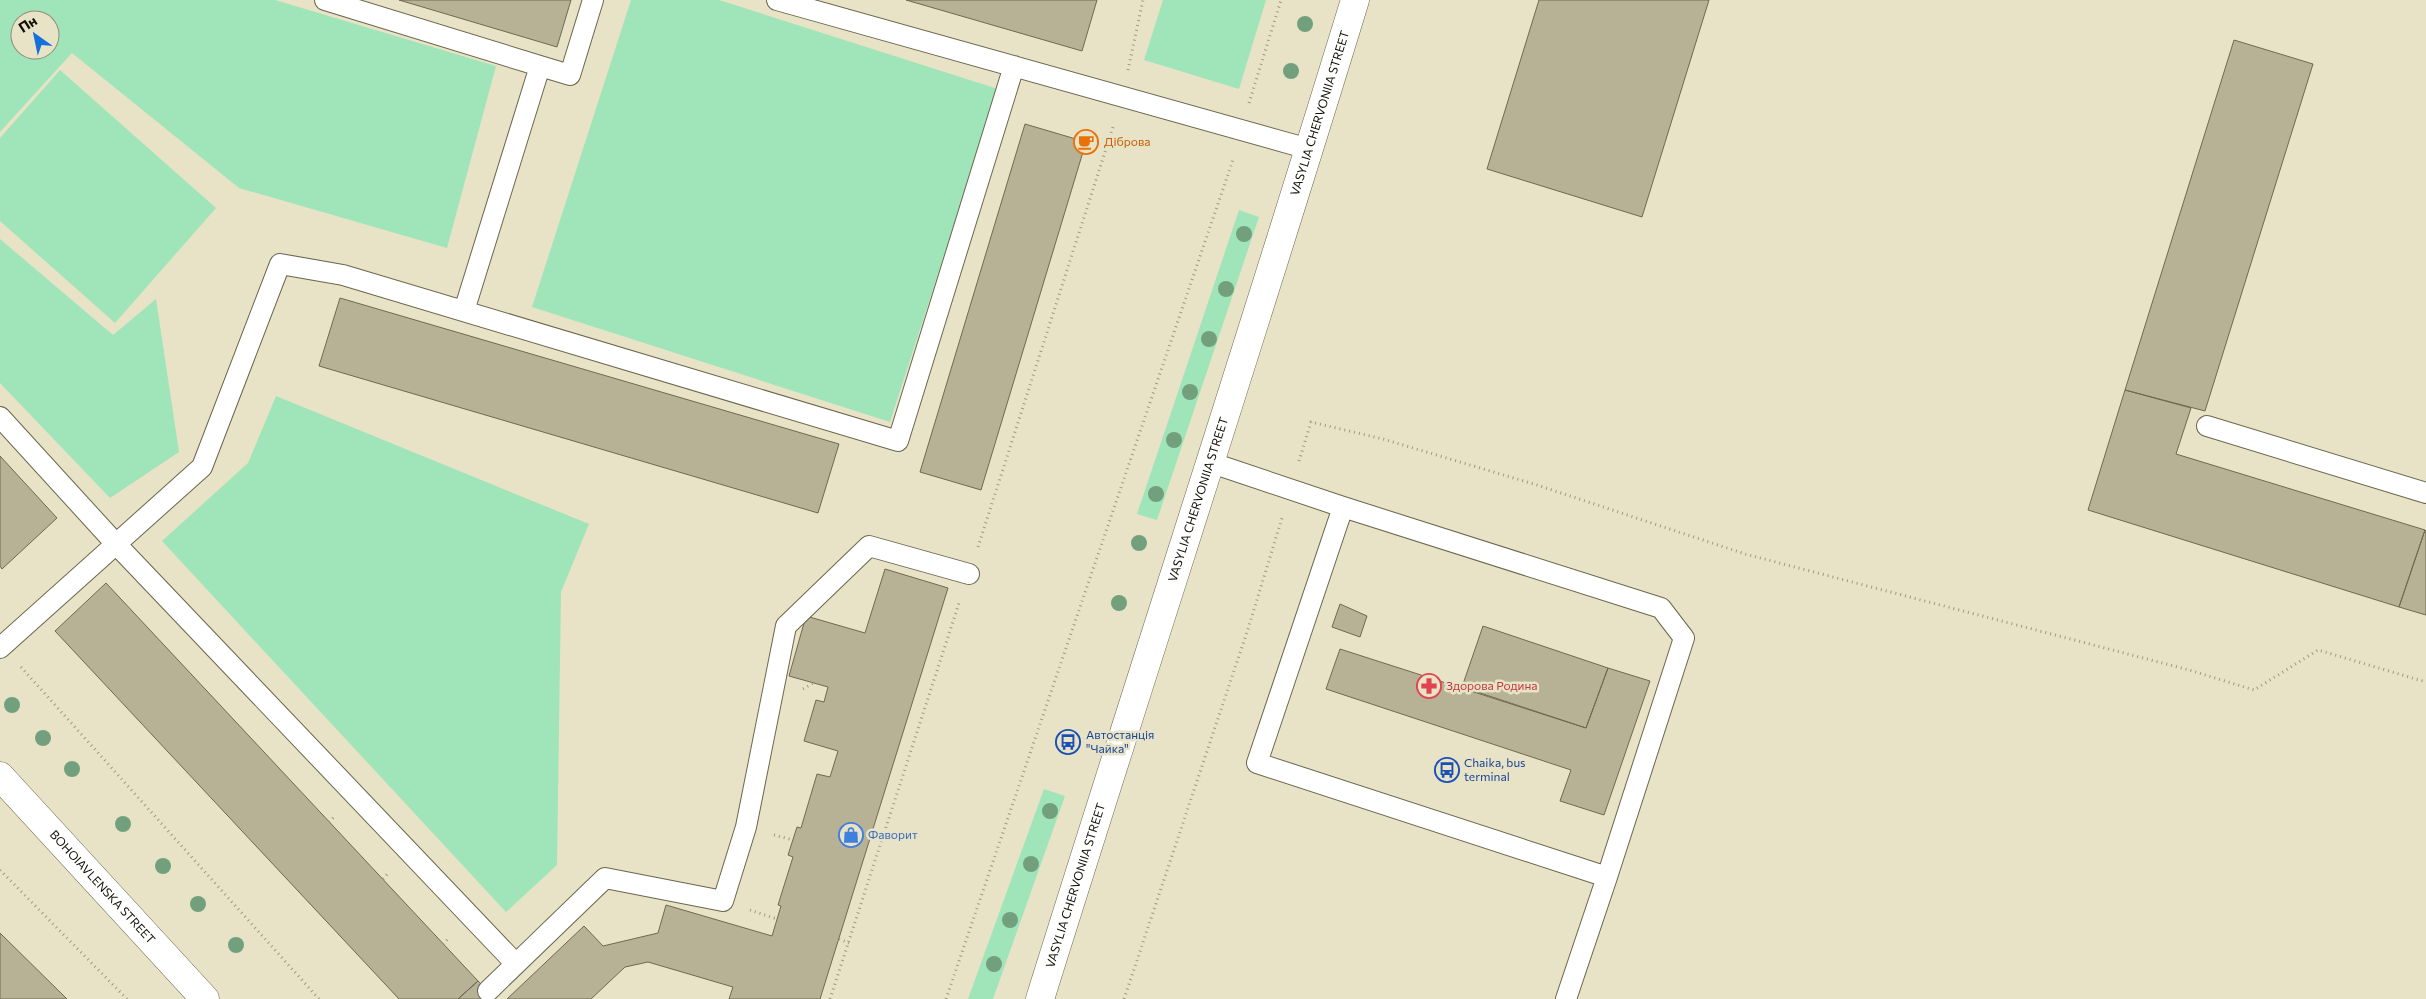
<svg xmlns="http://www.w3.org/2000/svg" width="2426" height="999" viewBox="0 0 2426 999" font-family="Commissioner,sans-serif">
  <rect width="100%" height="100%" fill="#e8e3c6"/>
  <path fill="#a0e4b9" fill-rule="evenodd" d="M0,0h275l221,66 -49,182 -208,-60 -167,-135 -72,79zM20,20h30v30h-30z
    M631,0h88l279,89 -108,333 -358,-115z
    M1163,0h103l-27,89 -95,-29z
    M60,70l156,138 -101,115 -115,-102v-83z
    M1239,210l20,7 -102,303 -20,-6z
    M0,239l113,96 43,-36 23,153 -69,46 -110,-115z
    M276,396l313,128 -28,68 -4,273 -51,47 -344,-371 86,-78z
    M1044,789l21,7 -72,203h-25z"/>
  <path fill="#b7b296" stroke="#6e6950" d="M399,0h172l-14,47z
    M906,0h191l-15,51z
    M1539,0h170l-67,217 -155,-48z
    M2234,40l79,24 -108,347 -80,-21z
    M1025,124l61,18 -105,348 -61,-18z
    M340,298l499,146 -21,69 -499,-147z
    M2125,390l66,18 -15,46 249,76 -26,77 -311,-97z
    M0,456l57,62 -55,51 -2,-3z
    M2425,530l1,1v84l-27,-8z
    M885,569l63,19 -128,411h-91l4,-12 -85,-25 -23,5 -34,32h-84l77,-73 19,20 55,-13 8,-28 106,31 9,-30 -3,-1 15,-48 -5,-2 9,-28 4,1 16,-54 13,3 8,-26 -34,-10 12,-41 8,2 4,-15 -39,-11 17,-60 59,17z
    M106,583l372,398 -20,18h-59l-344,-368z
    M1340,604l27,12 -7,21 -28,-10z
    M1483,626l125,42 -22,60 -124,-41z
    M1340,649l246,79 22,-60 42,13 -46,134 -44,-14 11,-31 -245,-81z
    M0,933l67,66h-67z
    M478,981l18,18h-38z"/>
  <g fill="none" stroke-linecap="round" stroke-linejoin="round">
    <defs>
      <path id="lane" d="M325,0l215,66 -76,245
        M777,0l532,149
        M540,66l30,9 23,-75
        M0,417l116,127 400,420
        M2207,426l219,67
        M1212,463l131,44 318,101 23,30 -77,239 -350,-114 86,-256
        M0,648l202,-181 78,-203 63,11 555,166 116,-375
        M488,991l117,-113 118,23 23,-74 40,-201 83,-80 100,28
        M1566,999l41,-122"/>
      <g id="secondary">
        <path id="s1" d="M0,776l205,223"/>
      </g>
      <g id="primary">
        <path id="s2" d="M1040,999c104,-333 213,-665 315,-999"/>
      </g>
    </defs>
    <use href="#lane" stroke="#6a664c" stroke-width="22"/>
    <use href="#secondary" stroke="#6a664c" stroke-width="29"/>
    <use href="#primary" stroke="#6a664c" stroke-width="29"/>
    <path stroke="#9d9983" stroke-width="3" stroke-dasharray="1 4" stroke-linecap="butt" d="M1128,70l15,-70
      M1249,103l32,-103
      M1299,461l12,-39 72,17 154,46 208,69 444,116 65,20 64,-40 108,32
      M978,547l136,-423
      M21,667l298,332
      M803,689l10,-6
      M329,822l7,-7
      M774,835l19,5
      M0,870l127,129
      M383,879l6,-7
      M750,910l27,9
      M839,939l10,4
      M443,944l7,-7
      M830,999l130,-399
      M946,999l288,-842
      M1124,999l124,-370 34,-111"/>
    <use href="#lane" stroke="#fff" stroke-width="20"/>
    <use href="#secondary" stroke="#fff" stroke-width="28"/>
    <use href="#primary" stroke="#fff" stroke-width="28"/>
  </g>
  <g fill="#73a07c">
    <circle cx="1305" cy="24" r="8"/>
    <circle cx="1291" cy="71" r="8"/>
    <circle cx="1244" cy="234" r="8"/>
    <circle cx="1226" cy="289" r="8"/>
    <circle cx="1209" cy="339" r="8"/>
    <circle cx="1190" cy="392" r="8"/>
    <circle cx="1174" cy="440" r="8"/>
    <circle cx="1156" cy="494" r="8"/>
    <circle cx="1139" cy="543" r="8"/>
    <circle cx="1119" cy="603" r="8"/>
    <circle cx="12" cy="705" r="8"/>
    <circle cx="43" cy="738" r="8"/>
    <circle cx="72" cy="769" r="8"/>
    <circle cx="1050" cy="811" r="8"/>
    <circle cx="123" cy="824" r="8"/>
    <circle cx="1031" cy="864" r="8"/>
    <circle cx="163" cy="866" r="8"/>
    <circle cx="198" cy="904" r="8"/>
    <circle cx="1010" cy="920" r="8"/>
    <circle cx="236" cy="945" r="8"/>
    <circle cx="994" cy="964" r="8"/>
  </g>
  <defs>
    <symbol id="cafe-ring" viewBox="-11 -11 22 22"><circle r="9.5" fill="#e8e3c6" stroke="#e8710a" stroke-width="1.5"/><path d="M-5.5-4.5H6V0H3Q3 3.5 0 3.5H-2.5Q-5.5 3.5-5.5 0ZM3-3.2v2h1.7v-2ZM-6 4.5H4V6H-6Z" fill="#e8710a"/></symbol>
    <symbol id="pharmacy-ring" viewBox="-11 -11 22 22"><circle r="9.5" fill="#e8e3c6" stroke="#e0444e" stroke-width="1.5"/><path d="M-2-6h4v4h4v4h-4v4h-4v-4h-4v-4h4Z" fill="#e0444e"/></symbol>
    <symbol id="bus-ring" viewBox="-11 -11 22 22"><circle r="9.5" fill="#e8e3c6" stroke="#1a4fb4" stroke-width="1.5"/><path d="M-5-6H5V4H4V6H2V4H-2V6H-4V4H-5ZM-3.5-4V0h7V-4ZM-3.5 1.2v1.5H-2V1.2ZM2 1.2v1.5H3.5V1.2Z" fill="#1a4fb4"/></symbol>
    <symbol id="shop-ring" viewBox="-11 -11 22 22"><circle r="9.5" fill="#e8e3c6" stroke="#3f7fe0" stroke-width="1.5"/><path d="M-5-2.5h2.3a2.7 3.5 0 0 1 5.4 0H5L5.5 6h-11ZM-1.5-2.5h3a1.5 2.3 0 0 0-3 0Z" fill="#3f7fe0"/></symbol>
  </defs>
  <g fill-rule="evenodd">
    <use href="#cafe-ring" x="1072" y="128" width="28" height="28"/>
    <use href="#pharmacy-ring" x="1415" y="672" width="28" height="28"/>
    <use href="#bus-ring" x="1054" y="728" width="28" height="28"/>
    <use href="#bus-ring" x="1433" y="756" width="28" height="28"/>
    <use href="#shop-ring" x="837" y="821" width="28" height="28"/>
  </g>
  <g text-anchor="middle" stroke-width="5" stroke-linejoin="round" paint-order="stroke">
    <g font-size="12" fill="#110f06" stroke="#e8e3c6">
      <text dy="4" stroke="none"><textPath href="#s2" startOffset="929">VASYLIA CHERVONIIA STREET</textPath></text>
      <text dy="4" stroke="none"><textPath href="#s2" startOffset="524">VASYLIA CHERVONIIA STREET</textPath></text>
      <text dy="4" stroke="none"><textPath href="#s2" startOffset="119">VASYLIA CHERVONIIA STREET</textPath></text>
      <text dy="4" stroke="none"><textPath href="#s1" startOffset="151">BOHOIAVLENSKA STREET</textPath></text>
    </g>
    <g font-size="12" fill="#c56008" stroke="#e8e3c6" text-anchor="start">
      <text x="1104" y="146">Діброва</text>
    </g>
    <g font-size="12" fill="#be3a42" stroke="#e8e3c6" text-anchor="start">
      <text x="1446" y="690">Здорова Родина</text>
    </g>
    <g font-size="12" fill="#164399" stroke="#e8e3c6" text-anchor="start">
      <text x="1086" y="739">Автостанція<tspan x="1086" dy="14">"Чайка"</tspan></text>
      <text x="1464" y="767">Chaika, bus<tspan x="1464" dy="14">terminal</tspan></text>
    </g>
    <g font-size="12" fill="#366cbe" stroke="#e8e3c6" text-anchor="start">
      <text x="868" y="839">Фаворит</text>
    </g>
  </g>
  <g transform="translate(35 35) rotate(327)"><circle r="24" fill="#e8e3c6" stroke="#928e79"/>
  <path d="M0-4L9 19L0 12L-9 19Z" fill="#1471da"/>
  <text y="-8" font-size="14" font-weight="bold" text-anchor="middle" fill="#110f06">Пн</text>
  </g>
</svg>
